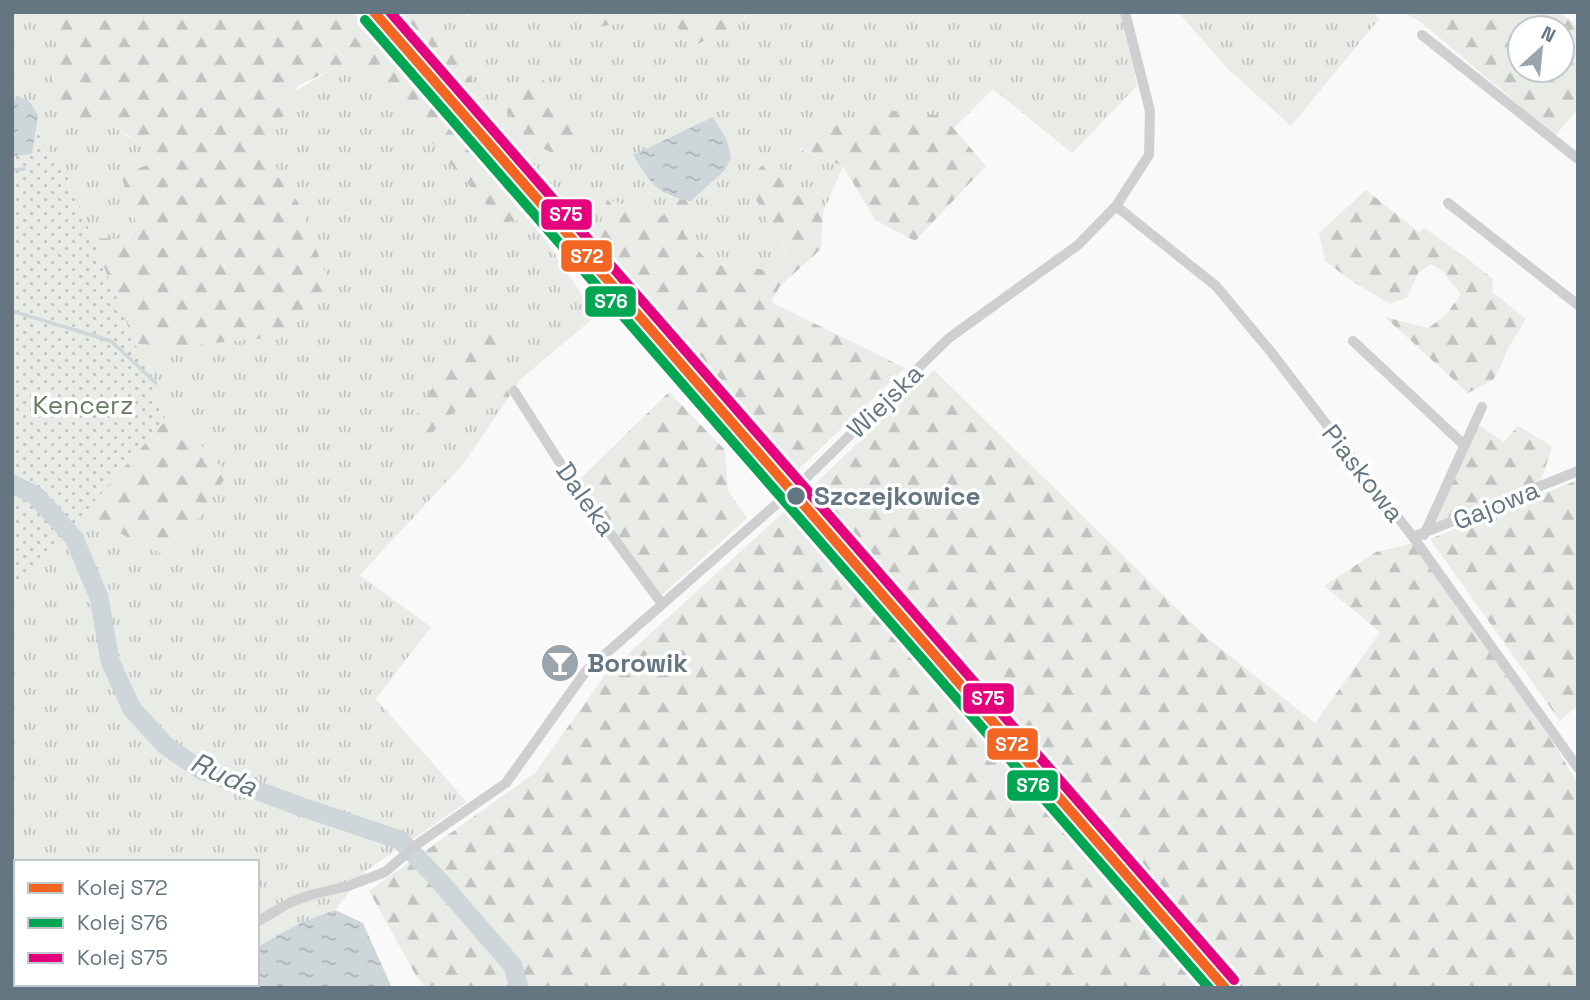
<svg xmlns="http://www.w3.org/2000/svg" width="1590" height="1000" viewBox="0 0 1590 1000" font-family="'Space Grotesk',sans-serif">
  <defs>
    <pattern id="grass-tufts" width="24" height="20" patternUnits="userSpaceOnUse" patternTransform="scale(1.75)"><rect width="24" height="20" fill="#e8ebe6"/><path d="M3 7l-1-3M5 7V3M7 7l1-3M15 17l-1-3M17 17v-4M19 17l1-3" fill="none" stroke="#c0c3c0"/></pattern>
    <pattern id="forest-firs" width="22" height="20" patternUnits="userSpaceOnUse" patternTransform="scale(1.75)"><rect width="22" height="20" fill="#e8ebe6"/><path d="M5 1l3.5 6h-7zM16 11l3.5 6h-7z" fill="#c0c3c0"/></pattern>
    <pattern id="park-dots" width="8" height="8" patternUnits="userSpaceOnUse" patternTransform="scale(1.75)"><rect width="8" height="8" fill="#e8ebe6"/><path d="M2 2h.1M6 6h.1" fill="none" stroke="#c0c3c0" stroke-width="1.8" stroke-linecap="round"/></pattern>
    <pattern id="water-ripples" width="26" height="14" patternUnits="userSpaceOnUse" patternTransform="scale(1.75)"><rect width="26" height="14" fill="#ced6d9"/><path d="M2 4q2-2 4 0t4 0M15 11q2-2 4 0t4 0" fill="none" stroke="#abb2b5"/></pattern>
  </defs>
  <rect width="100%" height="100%" fill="#f9f9f9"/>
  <path fill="#e8e9e9" d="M358,12h24l250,284 175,207 424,485h-23l-432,-499z"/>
  <path fill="url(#grass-tufts)" fill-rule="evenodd" d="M12,12h49l-10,76 11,31 48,5 33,22 7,18 -14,59 -9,17 43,107 109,-10 52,-49 -32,-84 -33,-54 29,-59 39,-23 34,2 135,153 28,-5 65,98 -75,63 -57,84 -104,112 71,52 -55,72 91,103 -100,68 -32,40 -35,13 -43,24v-85h-241v122h179l-6,4h-177z
    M422,12h41l4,4 4,-4h114l3,17 80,-15 74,7 9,-9h372l14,74 -65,67 -79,-64 -39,39 -11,-12 -137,19 -8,14 45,17 -20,47 -47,-50 -8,-3 -11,11 -14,6 45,79 -9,15 -69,-7 -26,-30 7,-33 33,-30 -72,12 18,14 -7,19 -55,-16 -12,40 -71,-63 -41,-55 9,-11zM540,77l46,54 -84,-27z
    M1178,12h194l7,7 -88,107 -64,-58z"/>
  <path fill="url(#forest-firs)" fill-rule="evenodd" d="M61,12h293l177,206 -28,5 -135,-152 -34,-3 -36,18 -32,64 33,54 32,84 -52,49 -109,10 -39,-4 -45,-106 42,3 8,-17 -15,-48 29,-11c-16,-41 -50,-41 -88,-45l-11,-31z
    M392,12h30l72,99 -10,11z
    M585,12h166l-9,9 -50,26 -24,-33 -80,15z
    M1403,12h157l18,15v82l-23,27 -134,-114zM1520,28h42v42h-42z
    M540,76l46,55 -5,20 -22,6 -31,-17 -26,-36z
    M886,110l57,6 43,50 -71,75 -40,-21 -32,-54 -45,-18 8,-13z
    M768,159l8,4 47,50 -2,36 -41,37 -9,16 134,66 -111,106 -198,-234 11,-40 56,16 7,-19 21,4 -7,33 26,30 69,7 9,-16 -45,-78 14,-6z
    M1366,190l53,42 5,-4 40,28 29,23 -1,13 34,27 -20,33 -4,12 -9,16 -25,13 -83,-76 43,11 17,-12 16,-22 -19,-23 -11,-7 -13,9 -11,25 -17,6 -38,-23 -27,-20 -6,-28z
    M495,315l14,82 -8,11 -9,-4h-30l-41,39 -4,-29 22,-38 38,-51z
    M934,370l272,267 109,86 65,-91 -56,-46 52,-34 38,-9 142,204 22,37v204h-336l-429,-502z
    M669,392l56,58 3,41 19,27 -85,77 -86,-112z
    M156,397l72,77 -57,84 -64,-31 -53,-48z
    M1477,424l27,18 14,-16 34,20 -11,35 -111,43z
    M1578,480v225l-18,16 -130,-182z
    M786,510l414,478h-775l-10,-14 -46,-83 166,-118 70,-98z"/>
  <path fill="url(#park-dots)" d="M12,95l57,85 97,240 -154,175z"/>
  <path fill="url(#water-ripples)" d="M16,95l13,6 9,14 -6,39 -20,2v-48z
    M713,117l14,23 4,18 -7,13 -33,30c-35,-6 -40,-18 -58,-46z
    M335,910l28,13 29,65h-203l6,-4h62v-37l43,-24z"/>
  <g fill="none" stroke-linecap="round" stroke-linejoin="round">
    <path stroke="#ced6d9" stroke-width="3.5" d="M12,170l12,-1
      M12,311l99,30 45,42"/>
    <path stroke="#ced6d9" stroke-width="19" d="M12,484l23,11 39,43 25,59 11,64 22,48 34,37 35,24 98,36 101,34 36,37 77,89 6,22"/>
    <path stroke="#cecfd0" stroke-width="10" d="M1422,35l156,124
      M1448,203l130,102
      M1116,206l100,80 55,66 142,185 165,231
      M1353,341l111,104
      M514,391l57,89 91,124
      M1424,535l58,-128
      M1413,537l165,-66
      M257,922l32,-19 21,-8 38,-9 37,-14 34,-29 87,-60 80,-112 217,-190 146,-143 129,-93 38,-39 33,-51 1,-44 -25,-99
      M144,988l7,-4"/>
    <defs>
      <path id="rail-1" d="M374,12l851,976"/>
      <path id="rail-2" d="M365,20l844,968"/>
      <path id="rail-3" d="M390,12l844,968"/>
    </defs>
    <use href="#rail-1" stroke="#fff" stroke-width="16"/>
    <use href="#rail-2" stroke="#fff" stroke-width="16"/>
    <use href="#rail-3" stroke="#fff" stroke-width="16"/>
    <use href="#rail-1" stroke="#f26522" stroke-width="10"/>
    <use href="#rail-2" stroke="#00a651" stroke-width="10"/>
    <use href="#rail-3" stroke="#e5007d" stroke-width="10"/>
  </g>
  <defs>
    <symbol id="bar-disc" viewBox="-11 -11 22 22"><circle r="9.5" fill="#99a4ac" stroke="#fff"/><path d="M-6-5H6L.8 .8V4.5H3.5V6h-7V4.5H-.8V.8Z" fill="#fff"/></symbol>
  </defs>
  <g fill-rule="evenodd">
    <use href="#bar-disc" x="538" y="641" width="44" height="44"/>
  </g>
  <circle fill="#657683" stroke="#fff" stroke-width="2.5" cx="796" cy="496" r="10"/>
  <g text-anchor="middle" stroke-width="7" stroke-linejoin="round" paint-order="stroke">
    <g font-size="26" fill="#657683" stroke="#fff">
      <text transform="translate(885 401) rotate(-44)" y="9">Wiejska</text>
      <text transform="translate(1363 473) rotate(52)" y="9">Piaskowa</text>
      <text transform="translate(586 499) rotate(55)" y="9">Daleka</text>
      <text transform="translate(1496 505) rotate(-22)" y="9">Gajowa</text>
    </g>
    <g font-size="26" fill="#687a64" stroke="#fff">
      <text x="83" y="414">Kencerz</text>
    </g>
    <g font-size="26" font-weight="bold" fill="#657683" stroke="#fff" text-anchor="start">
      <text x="814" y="505">Szczejkowice</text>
    </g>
    <g font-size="26" font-weight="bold" fill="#657683" stroke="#fff" text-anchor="start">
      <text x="587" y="672">Borowik</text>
    </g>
    <g font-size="28" font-style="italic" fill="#60757c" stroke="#fff">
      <text transform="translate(224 774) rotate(24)" y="10">Ruda</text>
    </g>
  </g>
  <g stroke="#fff" stroke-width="2.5">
    <rect x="540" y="198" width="53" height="33" rx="7" fill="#e5007d"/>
    <rect x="560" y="239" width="53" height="34" rx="7" fill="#f26522"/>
    <rect x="584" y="285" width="53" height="33" rx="7" fill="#00a651"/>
    <rect x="962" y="682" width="53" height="33" rx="7" fill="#e5007d"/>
    <rect x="986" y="727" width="53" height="34" rx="7" fill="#f26522"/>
    <rect x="1006" y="769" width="53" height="33" rx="7" fill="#00a651"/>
  </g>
  <g font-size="19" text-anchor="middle" font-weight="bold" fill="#fff">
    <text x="566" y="221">S75</text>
    <text x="587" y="263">S72</text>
    <text x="611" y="308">S76</text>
    <text x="988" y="705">S75</text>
    <text x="1012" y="751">S72</text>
    <text x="1033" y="792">S76</text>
  </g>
  <rect width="1590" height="1000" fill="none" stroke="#657683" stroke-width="28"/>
  <rect x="14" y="860" width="245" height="126" fill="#ffffff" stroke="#c1c8cd" stroke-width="2"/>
  <rect x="28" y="883" width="35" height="10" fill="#f26522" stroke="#c1c8cd" stroke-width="2"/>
  <text x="77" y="895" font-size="21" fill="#657683">Kolej S72</text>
  <rect x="28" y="918" width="35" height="10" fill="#00a651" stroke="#c1c8cd" stroke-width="2"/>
  <text x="77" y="930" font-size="21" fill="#657683">Kolej S76</text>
  <rect x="28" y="953" width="35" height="10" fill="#e5007d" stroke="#c1c8cd" stroke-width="2"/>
  <text x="77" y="965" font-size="21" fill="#657683">Kolej S75</text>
  <g transform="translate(1541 49) rotate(27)"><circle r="33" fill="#ffffff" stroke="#c1c8cd" stroke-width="2"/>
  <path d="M0-5L12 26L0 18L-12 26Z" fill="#99a4ac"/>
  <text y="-10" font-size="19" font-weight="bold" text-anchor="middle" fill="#657683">N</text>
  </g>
</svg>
